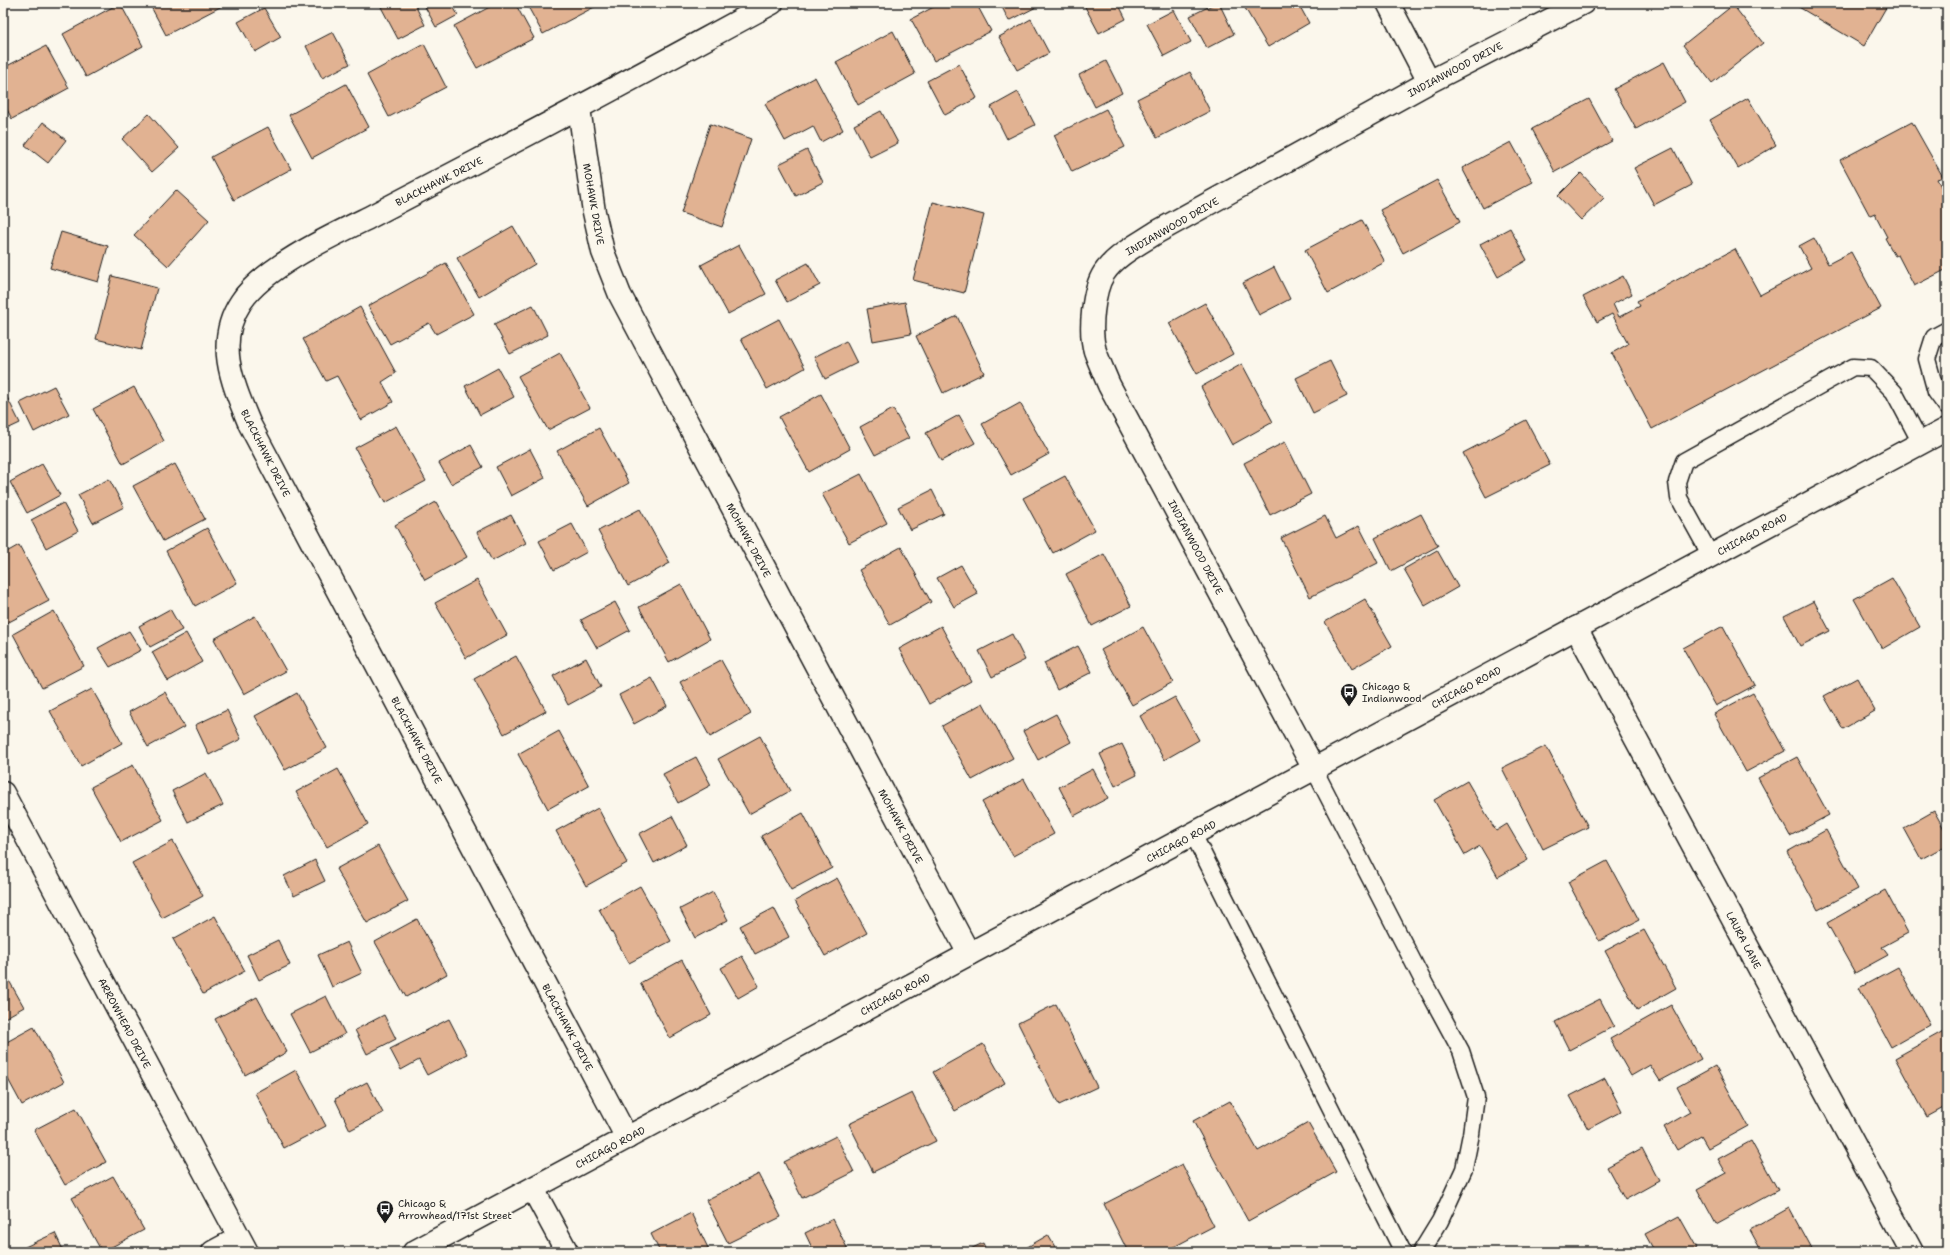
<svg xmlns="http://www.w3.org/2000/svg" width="1950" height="1255" viewBox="0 0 1950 1255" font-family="'Shantell Sans',sans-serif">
  <rect width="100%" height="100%" fill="#fbf7ec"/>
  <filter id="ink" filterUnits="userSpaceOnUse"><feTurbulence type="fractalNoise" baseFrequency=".025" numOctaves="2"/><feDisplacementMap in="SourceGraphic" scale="8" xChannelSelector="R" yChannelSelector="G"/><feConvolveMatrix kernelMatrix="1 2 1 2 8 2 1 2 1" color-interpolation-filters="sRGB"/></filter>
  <g filter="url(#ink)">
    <path fill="#e1b292" stroke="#1c1c1c" d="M120,3l23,43 -57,31 -23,-43z
      M149,3h74l1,2 -58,30z
      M389,3h25l11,22 -27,14 -17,-32z
      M423,3h28l7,12 -22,12z
      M497,3h18l19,35 -57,30 -23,-42z
      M526,3h73l1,1 -57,30z
      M941,3h35l15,28 -57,30 -23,-42z
      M1000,3h44l-35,18z
      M1083,3h35l8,16 -27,14z
      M1216,3h3l15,31 -27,14 -17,-32z
      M1242,3h56l11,20 -41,24z
      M1792,3h94l2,1 -24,42z
      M1733,5l30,38 -51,40 -29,-38z
      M264,8l17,29 -26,15 -17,-30z
      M1174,10l17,32 -27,14 -17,-32z
      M1031,19l18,34 -32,17 -18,-33z
      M893,31l22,43 -57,31 -22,-43z
      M333,32l17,32 -28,14 -16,-32z
      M424,44l22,43 -57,30 -22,-42z
      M46,46l23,42 -57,31 -9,-17v-34z
      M1106,61l16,32 -27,14 -16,-32z
      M1664,62l21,40 -49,27 -22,-40z
      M959,64l18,34 -32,17 -18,-34z
      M1190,72l20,39 -53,27 -20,-39z
      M815,77l28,53 -22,12 -8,-16 -28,15 -20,-37z
      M346,84l23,43 -57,31 -23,-43z
      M1018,92l17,33 -28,14 -16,-32z
      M1748,98l28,47 -38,23 -28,-48z
      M1589,99l23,42 -57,31 -23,-43z
      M1106,109l19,38 -53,25 -18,-37z
      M881,111l17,32 -28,14 -16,-32z
      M149,114l30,34 -27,24 -30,-33z
      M43,122l23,18 -18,23 -23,-18z
      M1912,122l31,55 -6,2 10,19v71l-33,17 -16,-31 -3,1 -10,-18 2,-1 -12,-23 -5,2 -30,-56z
      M710,124l41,15 -29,88 -41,-14z
      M268,127l23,42 -57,31 -23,-43z
      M1511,142l22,40 -50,26 -21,-40z
      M1673,148l19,37 -38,20 -20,-37z
      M807,150l16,32 -27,14 -17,-32z
      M1581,173l23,25 -23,22 -23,-24z
      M1437,180l23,42 -57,31 -23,-43z
      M176,190l33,30 -41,46 -34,-31z
      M933,202l51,13 -20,78 -51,-13z
      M1362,220l23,42 -57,31 -23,-43z
      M513,226l22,38 -56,33 -22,-39z
      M1510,228l17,32 -29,17 -18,-33z
      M61,232l47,14 -10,36 -48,-14z
      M1814,238l14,26 23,-12 30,56 -229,121 -40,-76 16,-9 -16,-30 -15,8 -14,-25 40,-21 9,18 -19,10 6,13 21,-11 -3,-5 98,-52 25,46 51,-27 -12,-22z
      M739,245l27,49 -38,20 -27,-49z
      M446,263l28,51 -38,20 -7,-11 -39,21 -22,-38z
      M808,263l12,22 -33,17 -12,-22z
      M1274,267l16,32 -31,16 -16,-32z
      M112,276l45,12 -16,62 -45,-11z
      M905,302l6,32 -38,7 -6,-32z
      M1205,303l28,51 -36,20 -28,-51z
      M533,305l15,30 -38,19 -16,-30z
      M360,307l36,66 -14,9 11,20 -32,18 -24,-44 -11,5 -23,-42z
      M957,316l27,57 -41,20 -27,-57z
      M779,319l26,49 -38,21 -26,-50z
      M846,341l11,22 -32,16 -11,-22z
      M560,353l30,55 -42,22 -30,-54z
      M1330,361l17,35 -34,17 -17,-35z
      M1242,364l31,58 -41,23 -31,-58z
      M498,368l16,29 -34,18 -15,-29z
      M54,386l15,28 -35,18 -14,-29z
      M134,387l30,54 -41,23 -30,-55z
      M3,389l17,34 -17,8z
      M821,394l29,55 -41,23 -30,-55z
      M1020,403l29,51 -38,21 -29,-51z
      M893,409l16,29 -34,17 -15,-28z
      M959,415l16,28 -34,18 -15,-28z
      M1526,420l24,45 -64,32 -23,-44z
      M396,426l30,55 -41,22 -30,-55z
      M599,428l30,55 -41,23 -31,-55z
      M1285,442l26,52 -41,21 -26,-52z
      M471,445l12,22 -32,17 -12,-21z
      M530,449l15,29 -34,18 -15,-29z
      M42,464l18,31 -33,18 -17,-31z
      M175,464l30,55 -42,22 -30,-55z
      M861,474l26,49 -38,20 -27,-49z
      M1065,476l30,54 -42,23 -30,-55z
      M109,479l15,28 -31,16 -15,-28z
      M932,490l12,24 -34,16 -12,-23z
      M436,502l31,55 -42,23 -30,-55z
      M63,503l15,28 -32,17 -15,-28z
      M640,509l30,54 -42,23 -30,-55z
      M1421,514l17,32 -47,25 -16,-33z
      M511,515l15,28 -34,18 -15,-29z
      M1325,516l11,22 23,-12 19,37 -68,34 -29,-59z
      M572,524l15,28 -33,18 -15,-29z
      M207,528l30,55 -42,23 -29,-55z
      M19,545l30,56 -42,22 -4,-7v-62z
      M901,547l30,55 -41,23 -31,-55z
      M1437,550l21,37 -33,19 -21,-37z
      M1104,554l27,52 -39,20 -26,-52z
      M961,565l17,29 -24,13 -17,-29z
      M1892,578l28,49 -38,22 -28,-50z
      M477,580l30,55 -41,23 -31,-55z
      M681,584l29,55 -41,23 -30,-55z
      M1365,599l27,47 -40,23 -27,-47z
      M1814,601l16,30 -30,15 -16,-30z
      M615,602l15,28 -33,18 -16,-28z
      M170,609l12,21 -32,17 -11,-21z
      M54,611l30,55 -42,22 -29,-54z
      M255,616l31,55 -42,23 -30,-55z
      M941,626l30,55 -42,23 -30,-55z
      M1723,626l32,59 -39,21 -33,-58z
      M1143,627l30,55 -41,23 -31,-55z
      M129,631l12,19 -31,17 -12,-19z
      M186,633l16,29 -34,19 -16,-29z
      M1012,634l13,26 -33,17 -13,-26z
      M1078,646l14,26 -35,18 -13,-27z
      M516,656l30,55 -42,23 -30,-55z
      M586,658l15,29 -33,18 -15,-29z
      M721,660l30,54 -41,23 -30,-55z
      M652,678l15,28 -33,18 -15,-29z
      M1857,678l18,33 -32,18 -19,-33z
      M92,689l30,54 -41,23 -31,-55z
      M165,692l19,35 -36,20 -19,-35z
      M297,693l30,55 -42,22 -30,-54z
      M1753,693l32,58 -39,21 -32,-58z
      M1175,697l24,43 -35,20 -24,-44z
      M983,703l30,55 -41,22 -30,-54z
      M227,710l14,29 -32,16 -14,-30z
      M1056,714l15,28 -33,18 -15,-29z
      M559,731l30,55 -41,23 -30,-55z
      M760,736l30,55 -41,23 -31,-55z
      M1122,744l15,31 -22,11 -15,-32z
      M1546,746l42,81 -45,22 -41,-81z
      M696,757l15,28 -33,18 -15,-29z
      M1797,757l32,58 -39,21 -32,-58z
      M133,765l30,55 -42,22 -30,-55z
      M338,769l30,55 -41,23 -31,-55z
      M1093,769l15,29 -34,18 -15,-29z
      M206,773l17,32 -35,17 -16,-31z
      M1024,779l30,55 -41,22 -31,-54z
      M1467,781l29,50 11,-7 21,36 -30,17 -18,-31 -15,9 -31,-55z
      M598,808l29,55 -41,23 -30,-55z
      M1934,811l13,23v11l-26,14 -17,-31z
      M803,813l29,55 -41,22 -30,-54z
      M672,816l15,29 -33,18 -15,-29z
      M1826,830l32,59 -40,21 -31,-58z
      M173,841l30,55 -41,22 -30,-55z
      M378,846l30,55 -41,22 -31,-54z
      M315,860l10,21 -31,15 -10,-20z
      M1607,861l32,59 -40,21 -31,-59z
      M837,878l30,55 -42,23 -30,-55z
      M640,886l31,55 -42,22 -30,-54z
      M1885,890l23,43 -26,14 6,8 -33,18 -28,-50z
      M713,892l15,28 -33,18 -15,-29z
      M774,908l15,29 -34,17 -15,-28z
      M215,916l30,55 -42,23 -30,-55z
      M417,919l30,55 -41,23 -31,-55z
      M1644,930l32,58 -39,22 -32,-59z
      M278,940l12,25 -31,15 -12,-25z
      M347,942l15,31 -30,14 -14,-32z
      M742,956l17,30 -21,12 -17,-30z
      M682,960l29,55 -41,23 -30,-55z
      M1898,967l32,58 -39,22 -32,-59z
      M3,970l21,37 -21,12z
      M326,996l19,38 -35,18 -20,-38z
      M257,997l30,55 -42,23 -30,-56z
      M1600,999l14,27 -45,24 -14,-28z
      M1056,1004l41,83 -38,18 -41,-82z
      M1671,1005l30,54 -41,22 -10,-16 -19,11 -21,-37z
      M384,1015l12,24 -29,15 -12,-24z
      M449,1019l18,35 -40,21 -8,-15 -18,10 -11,-21z
      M34,1027l30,55 -42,23 -19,-35v-26z
      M1947,1029v77l-20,11 -32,-59z
      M983,1044l22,39 -50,28 -22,-39z
      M1715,1066l33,60 -40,22 -7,-12 -24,14 -13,-23 26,-15 -13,-25z
      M296,1070l30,56 -42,22 -29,-55z
      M1605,1078l17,33 -34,18 -18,-33z
      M367,1082l16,31 -33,17 -15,-31z
      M912,1093l24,48 -63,31 -24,-48z
      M1230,1101l28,50 50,-28 28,49 -88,49 -55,-100z
      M76,1108l30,54 -41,23 -31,-55z
      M836,1136l18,36 -52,26 -18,-36z
      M1751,1141l27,49 -62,34 -19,-35 29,-16 -8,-14z
      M1642,1148l17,33 -34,19 -18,-33z
      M1182,1164l32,62 -50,26h-36l-24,-48z
      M759,1174l22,43 -53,26 -22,-43z
      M113,1176l31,54 -42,22 -30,-54z
      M1789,1208l24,44h-51l-12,-22z
      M691,1213l19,39h-50l-9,-18z
      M1679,1216l18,32 -7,4h-35l-10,-18z
      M833,1219l16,33h-35l-9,-19z
      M55,1233l9,19h-37l-2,-5z
      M1048,1235l10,17h-32l-2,-3z
      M983,1243l4,9h-23z"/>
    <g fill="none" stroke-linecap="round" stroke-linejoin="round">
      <defs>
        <path id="lane" d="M1947,330l-13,7 -7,22 9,33 11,15
          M1711,556l-32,-58 -2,-16 7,-21 169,-94 18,1 23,24 27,51
          M1314,769l107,208 40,74 15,46 -5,37 -7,35 -24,52 -19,31
          M1193,834l210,418"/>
        <path id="street" d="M1388,3l41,79
          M579,108l15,104 9,40 17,43 349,659
          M1576,628l336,624
          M1314,769l-205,-384c-5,-12 -10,-23 -14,-34 -6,-20 -2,-61 9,-78 12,-18 35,-29 53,-41l272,-150 154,-79
          M3,793l244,459
          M627,1138l-377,-713c-17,-41 -36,-82 -9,-123 22,-34 90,-66 127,-84 36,-19 72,-38 109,-57 99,-51 197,-105 295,-158
          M533,1189l34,63
          M213,1252l26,-14"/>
        <path id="secondary" d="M414,1252l1533,-823"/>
      </defs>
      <use href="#lane" stroke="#1c1c1c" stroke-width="19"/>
      <use href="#street" stroke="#1c1c1c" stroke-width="25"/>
      <use href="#secondary" stroke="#1c1c1c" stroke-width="25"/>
      <use href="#lane" stroke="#fbf7ec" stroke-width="16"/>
      <use href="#street" stroke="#fbf7ec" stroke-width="22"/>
      <use href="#secondary" stroke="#fbf7ec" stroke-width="22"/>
    </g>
  </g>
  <defs>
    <symbol id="bus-pin" viewBox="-11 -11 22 30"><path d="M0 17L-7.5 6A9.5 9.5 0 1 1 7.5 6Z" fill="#1c1c1c" stroke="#fbf7ec"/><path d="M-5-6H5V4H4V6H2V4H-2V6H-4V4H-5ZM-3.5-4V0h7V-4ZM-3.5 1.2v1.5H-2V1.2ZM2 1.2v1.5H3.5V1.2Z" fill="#fff"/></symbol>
  </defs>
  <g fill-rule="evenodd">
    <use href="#bus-pin" x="1339" y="682" width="20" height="27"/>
    <use href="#bus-pin" x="375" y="1199" width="20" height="27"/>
  </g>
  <g text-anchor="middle" stroke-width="3.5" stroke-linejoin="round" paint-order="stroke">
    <g font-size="10" fill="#1c1c1c" stroke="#fbf7ec">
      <text transform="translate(1455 69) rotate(-28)" y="4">INDIANWOOD DRIVE</text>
      <text transform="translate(439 181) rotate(-27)" y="4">BLACKHAWK DRIVE</text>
      <text transform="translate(594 204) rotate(80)" y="4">MOHAWK DRIVE</text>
      <text transform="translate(1172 226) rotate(-30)" y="4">INDIANWOOD DRIVE</text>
      <text transform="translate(266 453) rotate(63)" y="4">BLACKHAWK DRIVE</text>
      <text transform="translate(1752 534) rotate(-28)" y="4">CHICAGO ROAD</text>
      <text transform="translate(749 540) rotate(62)" y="4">MOHAWK DRIVE</text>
      <text transform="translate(1196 547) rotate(62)" y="4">INDIANWOOD DRIVE</text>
      <text transform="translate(1466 687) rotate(-28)" y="4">CHICAGO ROAD</text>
      <text transform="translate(417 740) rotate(62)" y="4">BLACKHAWK DRIVE</text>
      <text transform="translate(901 826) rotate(62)" y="4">MOHAWK DRIVE</text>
      <text transform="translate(1181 841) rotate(-28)" y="4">CHICAGO ROAD</text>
      <text transform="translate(1744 940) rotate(62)" y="4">LAURA LANE</text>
      <text transform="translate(895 994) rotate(-28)" y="4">CHICAGO ROAD</text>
      <text transform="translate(125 1023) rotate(62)" y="4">ARROWHEAD DRIVE</text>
      <text transform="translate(568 1027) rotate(62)" y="4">BLACKHAWK DRIVE</text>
      <text transform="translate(610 1147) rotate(-28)" y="4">CHICAGO ROAD</text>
    </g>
    <g font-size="10" fill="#1c1c1c" stroke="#fbf7ec" text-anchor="start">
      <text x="1362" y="690">Chicago &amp;<tspan x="1362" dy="12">Indianwood</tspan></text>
      <text x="398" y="1207">Chicago &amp;<tspan x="398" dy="12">Arrowhead/171st Street</tspan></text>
    </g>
  </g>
  <rect width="1950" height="1255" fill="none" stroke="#fbf7ec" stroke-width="16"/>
  <rect x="8" y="8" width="1934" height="1239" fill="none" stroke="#1c1c1c" stroke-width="1.5" filter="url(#ink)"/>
</svg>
